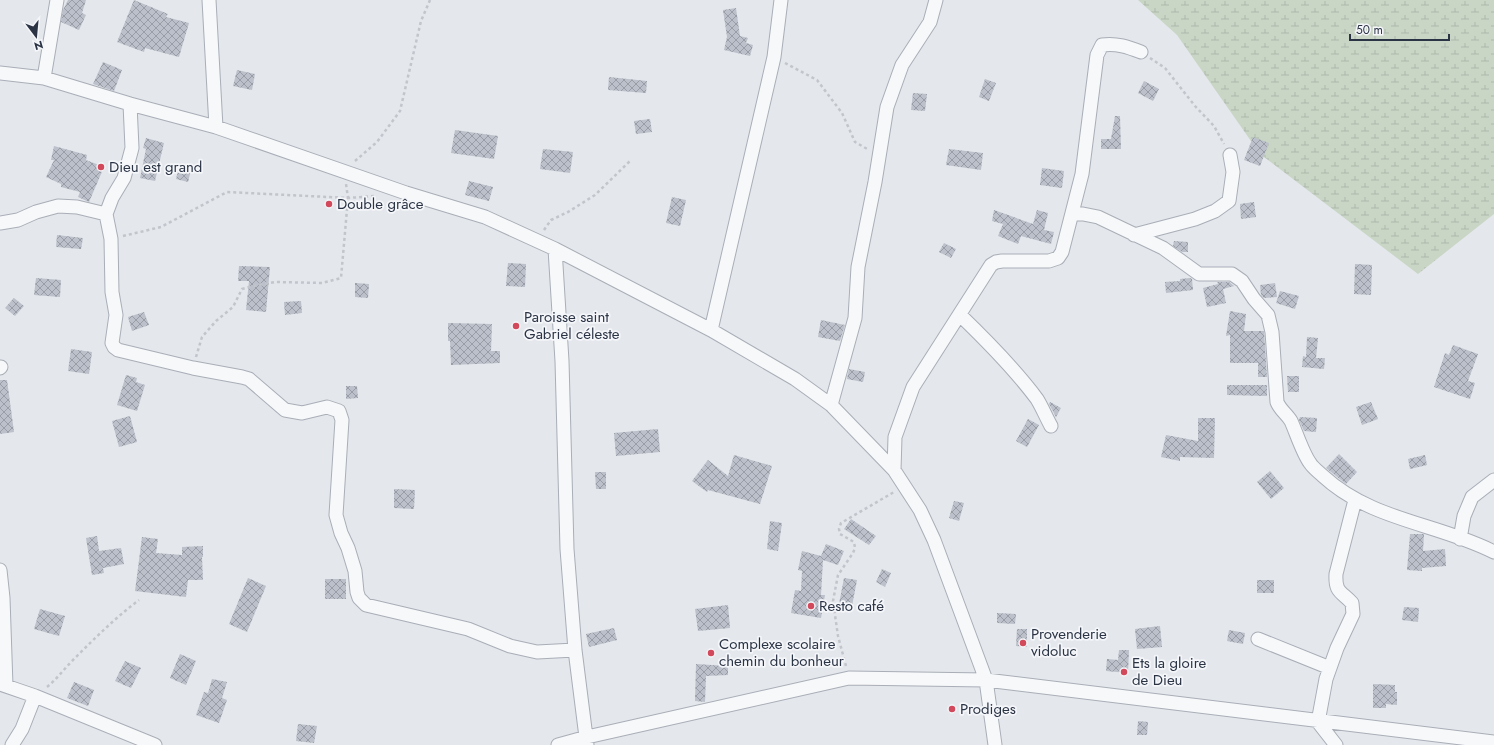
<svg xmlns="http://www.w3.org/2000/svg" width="1494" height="745" viewBox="0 0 1494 745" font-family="Jost,sans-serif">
  <defs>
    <pattern id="wetland-marsh" width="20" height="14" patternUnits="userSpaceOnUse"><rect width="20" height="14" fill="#c9d6c5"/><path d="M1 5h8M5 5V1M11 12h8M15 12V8" fill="none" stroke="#adb8ab"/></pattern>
    <pattern id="building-cross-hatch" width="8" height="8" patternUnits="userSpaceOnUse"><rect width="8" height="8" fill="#bbc0ca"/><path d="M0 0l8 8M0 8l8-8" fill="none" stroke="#989da6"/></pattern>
  </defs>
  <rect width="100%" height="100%" fill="#e4e7ec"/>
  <path fill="url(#wetland-marsh)" d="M1138,0h356v214l-76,60 -158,-120 -83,-119z"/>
  <path fill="url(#building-cross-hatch)" d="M68,0h18l-4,13 4,2 -7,15 -18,-8 2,-12z
    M134,0l34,14 -2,3 23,6 -10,34 -34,-9 -1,4 -27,-10z
    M736,8l4,28 8,2 -2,5 7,2 -3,11 -26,-6 3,-13 -4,-27z
    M103,62l19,8 -8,21 -21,-7z
    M237,70l18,4 -3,16 -19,-4z
    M609,77l38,4 -1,12 -38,-3z
    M985,79l11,4 -7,18 -10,-4z
    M1144,81l15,8 -6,12 -15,-8z
    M913,93l14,1 -2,17 -14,-1z
    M1115,116h5l1,33h-20v-10h10z
    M650,119l2,13 -16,2 -2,-13z
    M455,130l43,6 -4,23 -43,-6z
    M1253,137l16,6 -9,23 -16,-6z
    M146,138l18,5 -9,38 -15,-3 6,-29 -3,-1z
    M54,146l33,9 -1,5 18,7 -15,35 -11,-5 2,-5 -19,-5v-3l-15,-7 8,-17h-3z
    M543,149l30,3 -3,21 -30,-4z
    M949,149l34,4 -2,17 -35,-5z
    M179,167l12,3 -3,12 -12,-3z
    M1042,168l22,3 -2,17 -22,-3z
    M469,181l24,6 -4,14 -24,-6z
    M672,197l14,3 -6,26 -14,-3z
    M1254,202l2,15 -15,2 -1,-15z
    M994,210l39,14 4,-14 11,3 -4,17 10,2 -3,12 -30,-8 -3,8 -20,-8 5,-12 -11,-3z
    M57,235l26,3 -2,11 -25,-2z
    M1174,241l14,1v10h-6l-9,-6z
    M944,243l12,6 -5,9 -12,-6z
    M508,263l18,1 -1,23 -19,-1z
    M1355,264l17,1 -1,30 -17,-1z
    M239,266l31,1 -4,45 -20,-2 3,-29h-11z
    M36,278l25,2 -1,17 -26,-2z
    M1190,278l2,1 1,11 -27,3 -1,-11 15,-1v-2z
    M1217,282h12l5,4 -11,3 3,14 -19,4 -4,-19 15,-4z
    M355,283l14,1 -1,14 -13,-1z
    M1275,283l2,14 -13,1 -3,-3 -1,-10z
    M1280,291l19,5 -4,13 -19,-6z
    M14,298l10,8 -9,10 -10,-8z
    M301,301l1,12 -17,2 -1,-13z
    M1230,311l16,3 -2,17h20l3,46h-9v-14h-28v-28l-4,1z
    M144,312l5,13 -17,6 -4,-14z
    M821,320l24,5 -5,16 -22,-4z
    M448,323l44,1 -1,27h9v12l-49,2 -1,-24h-2z
    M1307,337l11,1 -2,20h9l-1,11 -22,-2 1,-11 3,1z
    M1453,345l25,9 -10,27 7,2 -5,16 -36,-12 11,-34 4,2z
    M71,349l21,3 -3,22 -21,-3z
    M849,369l16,3 -2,10 -16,-3z
    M126,375l11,3 -1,4 9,3 -8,26 -20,-6z
    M1287,376h12v16h-11z
    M0,380h7l7,52 -14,2z
    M1227,385h40v11l-40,-1z
    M346,386h11l1,12 -12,1z
    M1050,402l11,6 -5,9 -7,-13z
    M1371,402l7,17 -16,6 -6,-18z
    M130,416l7,26 -18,5 -7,-26z
    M1300,417l17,1 -1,14 -12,-1 -5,-11z
    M1198,418h17l-1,40 -34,-1v4l-19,-4 5,-22 32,6z
    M1028,419l11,6 -12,22 -11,-6z
    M658,429l2,23 -44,4 -2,-23z
    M1339,454l18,18 -11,12 -20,-16z
    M734,455l38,11 -12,38 -52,-14 -1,2 -15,-11 16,-21 20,16z
    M1425,455l2,10 -17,4 -2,-10z
    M1270,471l14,17 -13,11 -14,-17z
    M595,472h11v17h-10z
    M394,489l21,1 -1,19 -20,-1z
    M954,501l10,2 -5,18 -10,-3z
    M851,519l25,17 -7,9 -25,-16z
    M770,521l12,2 -4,28 -11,-2z
    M1410,534h14l-1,17 22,-2 1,17 -24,2v3l-15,-1z
    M97,536l2,15 22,-3 3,16 -21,4 1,5 -12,2 -6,-37z
    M142,537l16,2 -2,14 26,2v-8l21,-1v11h-1l1,23h-15l-2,17 -51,-6z
    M826,544l18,7 -6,14 -15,-5 -2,35h4l-4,23 -30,-5 4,-23 6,1 1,-20 -4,-1 4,-19 19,5z
    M882,569l9,4 -6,14 -9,-5z
    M248,578l18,8 -19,46 -18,-8z
    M844,578l13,2 -5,26 -13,-2z
    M325,579h21v20h-21z
    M1257,580h17v13h-17z
    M728,605l2,23 -32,3 -3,-22z
    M1404,607l15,1 -1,14 -16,-2z
    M40,609l25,7 -6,20 -25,-7z
    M997,613l19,1 -1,10 -18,-1z
    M1160,626l2,21 -25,2 -2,-20z
    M614,628l3,12 -28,7 -3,-13z
    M1017,629h10v18l-11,-1z
    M1229,630l16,3 -2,11 -16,-3z
    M1119,650h10l-1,23 -22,-2 1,-12 11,1z
    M180,654l16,7 -10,24 -16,-7z
    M125,661l16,7 -10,20 -16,-7z
    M696,664l32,2v9l-22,1 -1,26 -10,-1z
    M212,679l15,3 -5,16 5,2 -8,23 -23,-8 8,-23 4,1z
    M74,682l20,8 -6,16 -21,-8z
    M1373,684l22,1v7h2v13l-11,-1v4h-13z
    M1138,721l10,1 -1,13h-10z
    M298,724l19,2 -3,17 -18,-2z"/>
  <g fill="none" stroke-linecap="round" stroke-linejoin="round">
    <defs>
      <path id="street" d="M209,0l7,127
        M0,73l44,5 86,26 86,23 190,66 79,24 70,32 156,81 84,49 36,26 63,65 26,40 14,30 52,140 9,65
        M44,78l13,-78
        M130,104l2,44 -8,30 -12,20 -6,16 5,25 1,53 4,23 -4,28 2,4 4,3 75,18 49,9 7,2 36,31 17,3 25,-6 12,4 3,9 -6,95 5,18 7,15 7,23 2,21 2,6 7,7 102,24 42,17 27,6 38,-2
        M1072,214h11l15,3 65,31 36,26h33l10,7 12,18 14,16 4,17 5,70c3,8 10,12 14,19 5,11 12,33 19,42 3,5 9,9 13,13 49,45 114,47 171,76
        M0,223l18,-3 18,-8 22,-6 19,1 29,7
        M1134,235l61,-16 20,-8 14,-10 4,-29 -3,-17
        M555,249l7,112 5,188 8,101 12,95
        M960,315c27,26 54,53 77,84 5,8 9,18 14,27
        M711,330l63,-273 7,-57
        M0,368l1,-1
        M831,405l24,-87 3,-51 17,-85 12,-75 15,-42 28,-43 6,-22
        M894,470l1,-33 18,-50 78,-122 5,-3 6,-1h47l9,-3 4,-6 20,-78 15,-119 5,-10c15,-2 26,2 39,7
        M1460,539l4,-23 8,-19 22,-17
        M0,570l3,28 3,88
        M1258,639l72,29
        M0,684l35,12 120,49
        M12,745l10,-16 13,-33
        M558,745l29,-8 262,-59 137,2 508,62
        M1336,745l-18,-23 8,-43 11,-31 16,-34 -1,-11c-11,-12 -17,-10 -16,-29l19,-74"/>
    </defs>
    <use href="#street" stroke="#a9aeb7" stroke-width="15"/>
    <path stroke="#c2c5cb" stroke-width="2.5" stroke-dasharray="3 3" stroke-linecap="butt" d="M1150,58l15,10 30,38 19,20 10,18
      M785,63l32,17 25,33 13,29 14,8
      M355,161l22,-19 23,-31 21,-90 9,-21
      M544,230l7,-10 17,-8 27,-17 35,-34
      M123,236l38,-9 66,-35 121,6 26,-2
      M196,357l6,-20 14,-16 17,-14 9,-18 15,-4 19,-3 46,1 19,-5 7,-80 -2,-14
      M846,666l-8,-30 -5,-35 5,-26 15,-22 2,-5 -1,-6 -14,-8 -1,-5 2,-6 53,-31
      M47,687c10,-8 17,-18 26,-27 21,-21 42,-42 66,-60"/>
    <use href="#street" stroke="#f7f8fa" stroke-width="13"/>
  </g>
  <g fill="#d1495b" stroke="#f4f6f9" stroke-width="1.5">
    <circle cx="101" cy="167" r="4"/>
    <circle cx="329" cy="204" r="4"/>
    <circle cx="516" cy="326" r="4"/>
    <circle cx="811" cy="606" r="4"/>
    <circle cx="1023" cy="643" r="4"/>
    <circle cx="711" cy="653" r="4"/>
    <circle cx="1124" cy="672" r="4"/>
    <circle cx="952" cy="709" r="4"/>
  </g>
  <g text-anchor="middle" stroke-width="3.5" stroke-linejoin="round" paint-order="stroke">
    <g font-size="15" fill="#2b3445" stroke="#f4f6f9" text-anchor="start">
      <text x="109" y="172">Dieu est grand</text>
      <text x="337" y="209">Double grâce</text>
      <text x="524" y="322">Paroisse saint<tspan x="524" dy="17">Gabriel céleste</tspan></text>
      <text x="819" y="611">Resto café</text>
      <text x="1031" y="639">Provenderie<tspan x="1031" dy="17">vidoluc</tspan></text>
      <text x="719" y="649">Complexe scolaire<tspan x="719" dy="17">chemin du bonheur</tspan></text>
      <text x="1132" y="668">Ets la gloire<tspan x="1132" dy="17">de Dieu</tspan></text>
      <text x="960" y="714">Prodiges</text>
    </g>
  </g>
  <g transform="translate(36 36) rotate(164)" stroke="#f4f6f9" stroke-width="3" paint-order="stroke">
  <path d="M0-3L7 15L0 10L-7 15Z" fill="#2b3445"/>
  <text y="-6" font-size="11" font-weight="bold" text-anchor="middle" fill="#2b3445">N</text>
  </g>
  <path d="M1350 34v6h99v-6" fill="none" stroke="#2b3445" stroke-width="2"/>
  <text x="1356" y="34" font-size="12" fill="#2b3445" stroke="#f4f6f9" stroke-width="3" paint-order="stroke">50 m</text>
</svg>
